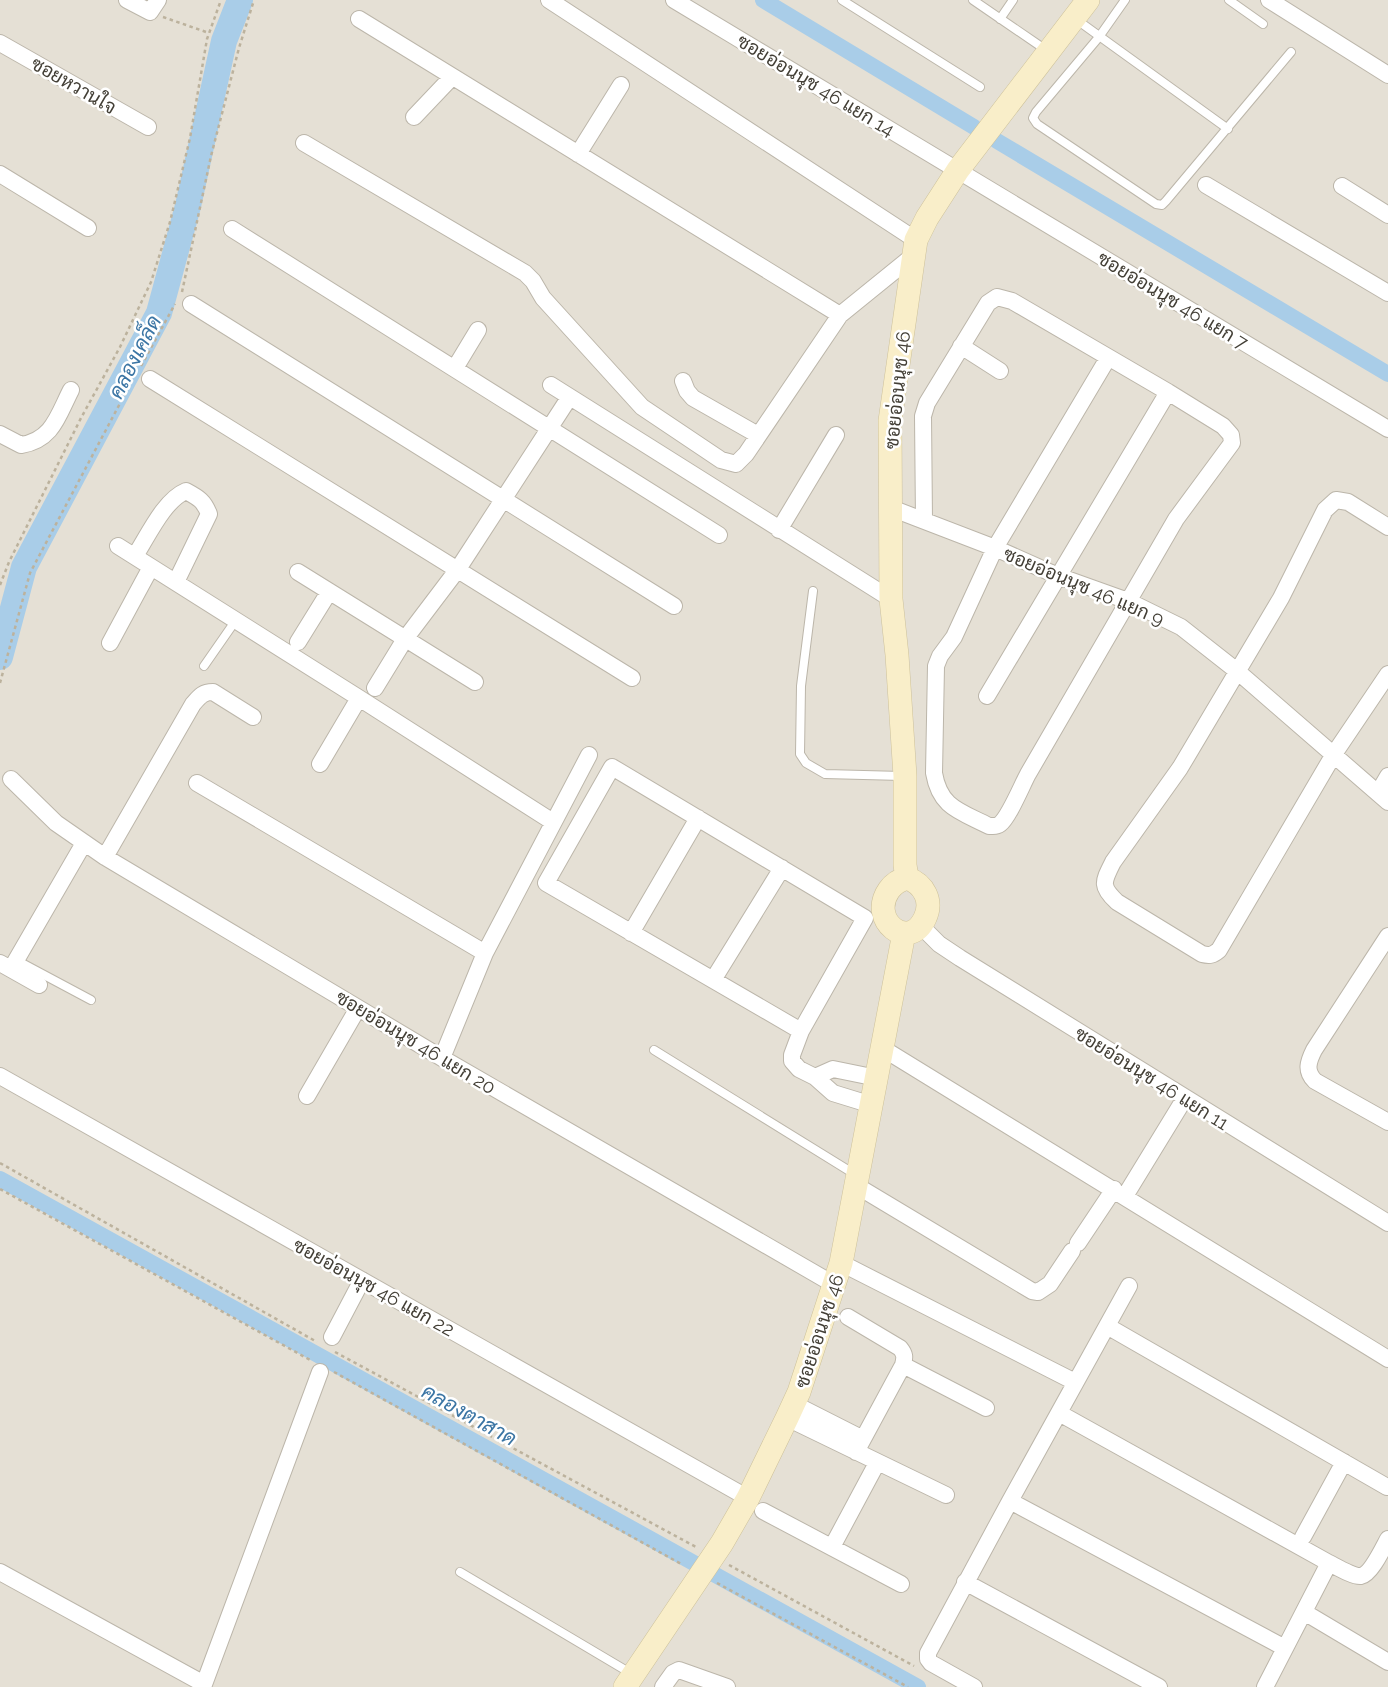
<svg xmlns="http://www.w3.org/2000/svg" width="1388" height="1687" viewBox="0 0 1388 1687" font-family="Raleway,Sarabun,sans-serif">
  <rect width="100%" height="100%" fill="#f1eee7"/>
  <path fill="#e5e0d5" d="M0,0h1388v1687h-1388z"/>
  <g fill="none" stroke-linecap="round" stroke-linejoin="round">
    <path stroke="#a9cde8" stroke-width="16" d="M763,0l211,127
      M997,141l391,233
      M0,1179l918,508"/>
    <path stroke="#a9cde8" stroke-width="26" d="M0,657l24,-90 135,-254 29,-107 36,-165 16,-41"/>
    <defs>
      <path id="lane" d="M842,0l138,87
        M973,0l73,50
        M1125,0l-26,37 -63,75 -3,6 4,6 119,80 6,1 4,-4 125,-149
        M1229,0l34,24
        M1000,19l13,-19
        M1077,20l151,109
        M813,591l-12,95 -1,68 6,9 19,11 77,2
        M204,666l32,-46
        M16,960l75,40
        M654,1050l202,125
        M460,1572l172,102"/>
      <path id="street" d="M127,0l23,12 8,-12
        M549,0l367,240
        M674,0l714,429
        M1269,0l119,75
        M359,19l481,296
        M0,43l148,84
        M414,117l38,-40
        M304,143l221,130 8,8 10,17 99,109 79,53 15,4 10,-10 94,-139 74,-60
        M578,154l43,-69
        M0,174l88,54
        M1206,185l182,108
        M1342,186l46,29
        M232,229l487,306
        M191,304l483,302
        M961,346l39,25
        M455,368l23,-38
        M150,379l482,299
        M683,381l4,10 6,7 65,37
        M551,385l340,214
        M0,434l21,11c32,-5 37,-30 50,-55
        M891,508l104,40 63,28 70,25 53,26 56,44 151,131
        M924,520l-1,-104 4,-13 61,-100 9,-6 15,4 156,91 55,34 8,9 1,8 -56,76 -148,255c-6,11 -19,43 -28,50 -4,3 -6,2 -11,2 -29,-15 -49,-18 -55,-53l2,-107 4,-10 14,-19 41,-89 113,-190
        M1388,527l-40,-25 -12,-2 -11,10 -44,88 -101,170 -67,94c-10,20 -13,24 4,40l85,52c8,2 11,1 17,-4l115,-196 54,-80
        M779,530l57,-95
        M118,546l241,152 194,124
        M135,556c13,-20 29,-56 51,-65 13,7 18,10 23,23l-33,68
        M298,572l177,110
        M298,642l31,-50
        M110,643l41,-76
        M375,688l30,-49 53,-70 111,-171
        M987,696l181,-304
        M320,764l39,-66
        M11,779l45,44 49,34 337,201 393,227
        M197,783l288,170
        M1378,793l10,-17
        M105,857l88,-153c7,-8 10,-12 20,-12l40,25
        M921,926l18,18 21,14 428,265
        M631,933l67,-115
        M1388,936l-74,114c-6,12 -9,21 1,31l73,41
        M0,963l39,22
        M11,969l73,-126
        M713,980l69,-112
        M801,1031l-255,-148 66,-116 253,151 -64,113 -9,24v6l7,8 16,8
        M882,1048l506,311
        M442,1058l43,-105 104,-198
        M0,1076l748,422
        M307,1096l51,-88
        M872,1105l-39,-12 -18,-16 18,-8 44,9
        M857,1186l175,105 6,1 12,-8 22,-33
        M1125,1196l60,-98
        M1078,1243l36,-54
        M841,1263l234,119
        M848,1317l52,31c5,6 5,9 3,17l-47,87
        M1107,1326l280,161
        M332,1337l30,-57
        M903,1365l83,43
        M794,1404l69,35
        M1059,1413l270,150c8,4 25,14 32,13 10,-2 22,-28 27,-37
        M787,1418l159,77
        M1010,1501l275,147
        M763,1511l138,73
        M1303,1537l41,-75
        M832,1547l45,-84
        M0,1572l204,112
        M965,1582l194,105
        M1304,1612l84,50
        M203,1687l117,-315
        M663,1687l10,-14 6,-3 48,17
        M974,1687l-43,-24 -3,-4v-6l82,-152 119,-215
        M1265,1687l64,-124"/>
      <path id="secondary" d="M907,878l-2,-13v-89l-8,-121 -6,-56 -1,-178 26,-181 11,-22 31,-48 130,-170
        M907,878c17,6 26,23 18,40 -16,35 -57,2 -36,-28 5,-7 10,-10 18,-12z
        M625,1687l97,-144 26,-45 39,-80 12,-26 42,-129 63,-330"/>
    </defs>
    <use href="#lane" stroke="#bcb6aa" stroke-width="10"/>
    <use href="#street" stroke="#bcb6aa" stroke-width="18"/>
    <use href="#secondary" stroke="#cdc19a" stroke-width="24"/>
    <path stroke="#bcb29d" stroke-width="2.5" stroke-dasharray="3.5 3.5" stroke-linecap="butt" d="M163,17l46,16
      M182,292l29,-136 28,-108 15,-48
      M141,366l34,-62
      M0,585l9,-23 72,-144 39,-71 31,-65 19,-60 20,-84 17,-99 14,-39
      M0,683l30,-110 104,-196
      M0,1163l317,179
      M0,1189l312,172
      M335,1352l361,195
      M334,1372l349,193
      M729,1565l185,101
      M717,1583l191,104"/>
    <use href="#lane" stroke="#fff" stroke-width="8"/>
    <use href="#street" stroke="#fff" stroke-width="16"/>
    <use href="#secondary" stroke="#f9eec9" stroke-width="23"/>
  </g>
  <g text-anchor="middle" stroke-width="5" stroke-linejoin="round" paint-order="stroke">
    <g font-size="19" fill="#433f36" stroke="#fff">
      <text transform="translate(74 85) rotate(30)" y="7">ซอยหวานใจ</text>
      <text transform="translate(816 85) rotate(31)" y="7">ซอยอ่อนนุช 46 แยก 14</text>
      <text transform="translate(1173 300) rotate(31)" y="7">ซอยอ่อนนุช 46 แยก 7</text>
      <text transform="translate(897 390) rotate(-84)" y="7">ซอยอ่อนนุช 46</text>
      <text transform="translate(1084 586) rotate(23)" y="7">ซอยอ่อนนุช 46 แยก 9</text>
      <text transform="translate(416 1042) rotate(31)" y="7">ซอยอ่อนนุช 46 แยก 20</text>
      <text transform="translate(1152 1078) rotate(32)" y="7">ซอยอ่อนนุช 46 แยก 11</text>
      <text transform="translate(374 1287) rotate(29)" y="7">ซอยอ่อนนุช 46 แยก 22</text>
      <text transform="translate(819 1331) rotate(-72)" y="7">ซอยอ่อนนุช 46</text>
    </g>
    <g font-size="21" font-style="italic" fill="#3b75a4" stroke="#fff">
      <text transform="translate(135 357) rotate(-63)" y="7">คลองเคล็ด</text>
      <text transform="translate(469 1415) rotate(29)" y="7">คลองตาสาด</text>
    </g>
  </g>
</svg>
